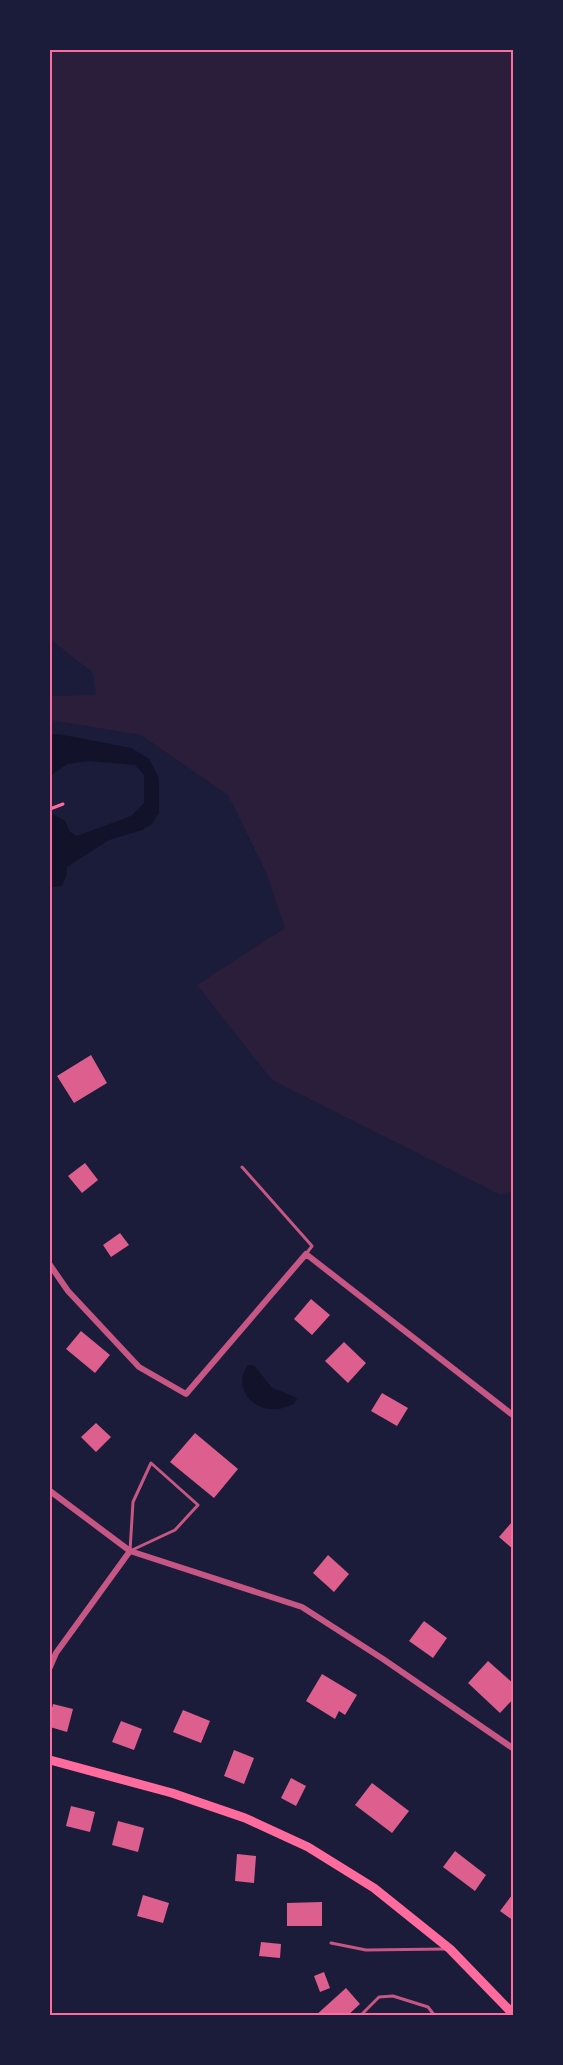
<svg xmlns="http://www.w3.org/2000/svg" width="563" height="2065" viewBox="0 0 563 2065" font-family="Montserrat,sans-serif">
  <rect width="100%" height="100%" fill="#1b1b3a"/>
  <path fill="#2a1e3b" d="M50,50h463l1,1140 -13,5 -229,-115 -75,-95 88,-57 -19,-56 -38,-77 -87,-60 -91,-15v-24l46,-1 -3,-22 -43,-34z"/>
  <path fill="#12122b" d="M50,734h8l73,14 18,11 10,19v35l-7,11 -10,6 -33,10 -42,27 -1,9 -4,10 -9,1 -3,-2v-83l3,12 12,7 5,11 7,4 54,-20 13,-13v-28l-9,-10 -46,-4 -22,3 -17,12z
    M248,1365h6l17,22 26,11 -3,6c-8,3 -14,6 -23,5 -22,-1 -38,-25 -23,-44z"/>
  <path fill="#dd5f8e" d="M91,1055l16,28 -33,20 -17,-27z
    M85,1163l13,17 -16,13 -14,-17z
    M120,1233l9,12 -18,12 -8,-12z
    M311,1299l19,16 -18,20 -18,-16z
    M81,1331l29,24 -15,18 -29,-24z
    M344,1342l22,21 -18,20 -23,-22z
    M382,1393l26,15 -11,18 -26,-15z
    M96,1423l15,14 -15,15 -15,-15z
    M195,1433l43,36 -24,29 -44,-36z
    M512,1522l2,1v27l-15,-13z
    M328,1555l21,19 -15,18 -21,-19z
    M424,1621l23,17 -14,20 -24,-17z
    M488,1661l26,23v14l-14,15 -32,-30z
    M322,1674l35,21 -12,20 -6,-4 -4,8 -29,-18z
    M53,1704l20,5 -6,23 -17,-5v-11z
    M183,1710l27,11 -9,22 -28,-11z
    M121,1721l21,8 -8,21 -22,-8z
    M234,1750l20,8 -10,26 -20,-8z
    M291,1778l15,8 -10,20 -15,-8z
    M372,1783l37,28 -17,22 -37,-28z
    M71,1806l24,6 -5,20 -24,-6z
    M118,1821l26,7 -6,24 -26,-7z
    M455,1851l31,24 -11,16 -32,-24z
    M237,1854l19,2 -2,27 -19,-2z
    M143,1895l26,8 -6,20 -26,-7z
    M512,1895l2,1v25l-14,-10z
    M322,1902v24h-35v-23z
    M261,1942l20,2 -1,14 -21,-2z
    M324,1972l6,16 -10,4 -6,-16z
    M346,1988l14,16 -13,12h-32z"/>
  <g fill="none" stroke-linecap="round" stroke-linejoin="round">
    <path stroke="#ff6b9d" stroke-width="3" d="M50,809l13,-5"/>
    <path stroke="#c65784" stroke-width="3" d="M242,1167l70,79 -6,8
      M151,1463l47,42 -23,25 -45,21 3,-49z
      M331,1943l35,7 79,-1
      M360,2016l19,-19 14,-1 35,11 7,9"/>
    <path stroke="#c65784" stroke-width="6" d="M50,1265l18,26 71,76 47,27 120,-140 208,162
      M50,1491l80,60 172,56 81,52 131,90
      M50,1667l6,-14 74,-102"/>
    <path stroke="#ff6b9d" stroke-width="9" d="M50,1760l122,33 73,25 63,29 66,41 76,61 64,66"/>
  </g>
  <rect width="563" height="2065" fill="none" stroke="#1b1b3a" stroke-width="102"/>
  <rect x="51" y="51" width="461" height="1963" fill="none" stroke="#ff6b9d" stroke-width="2"/>
</svg>
